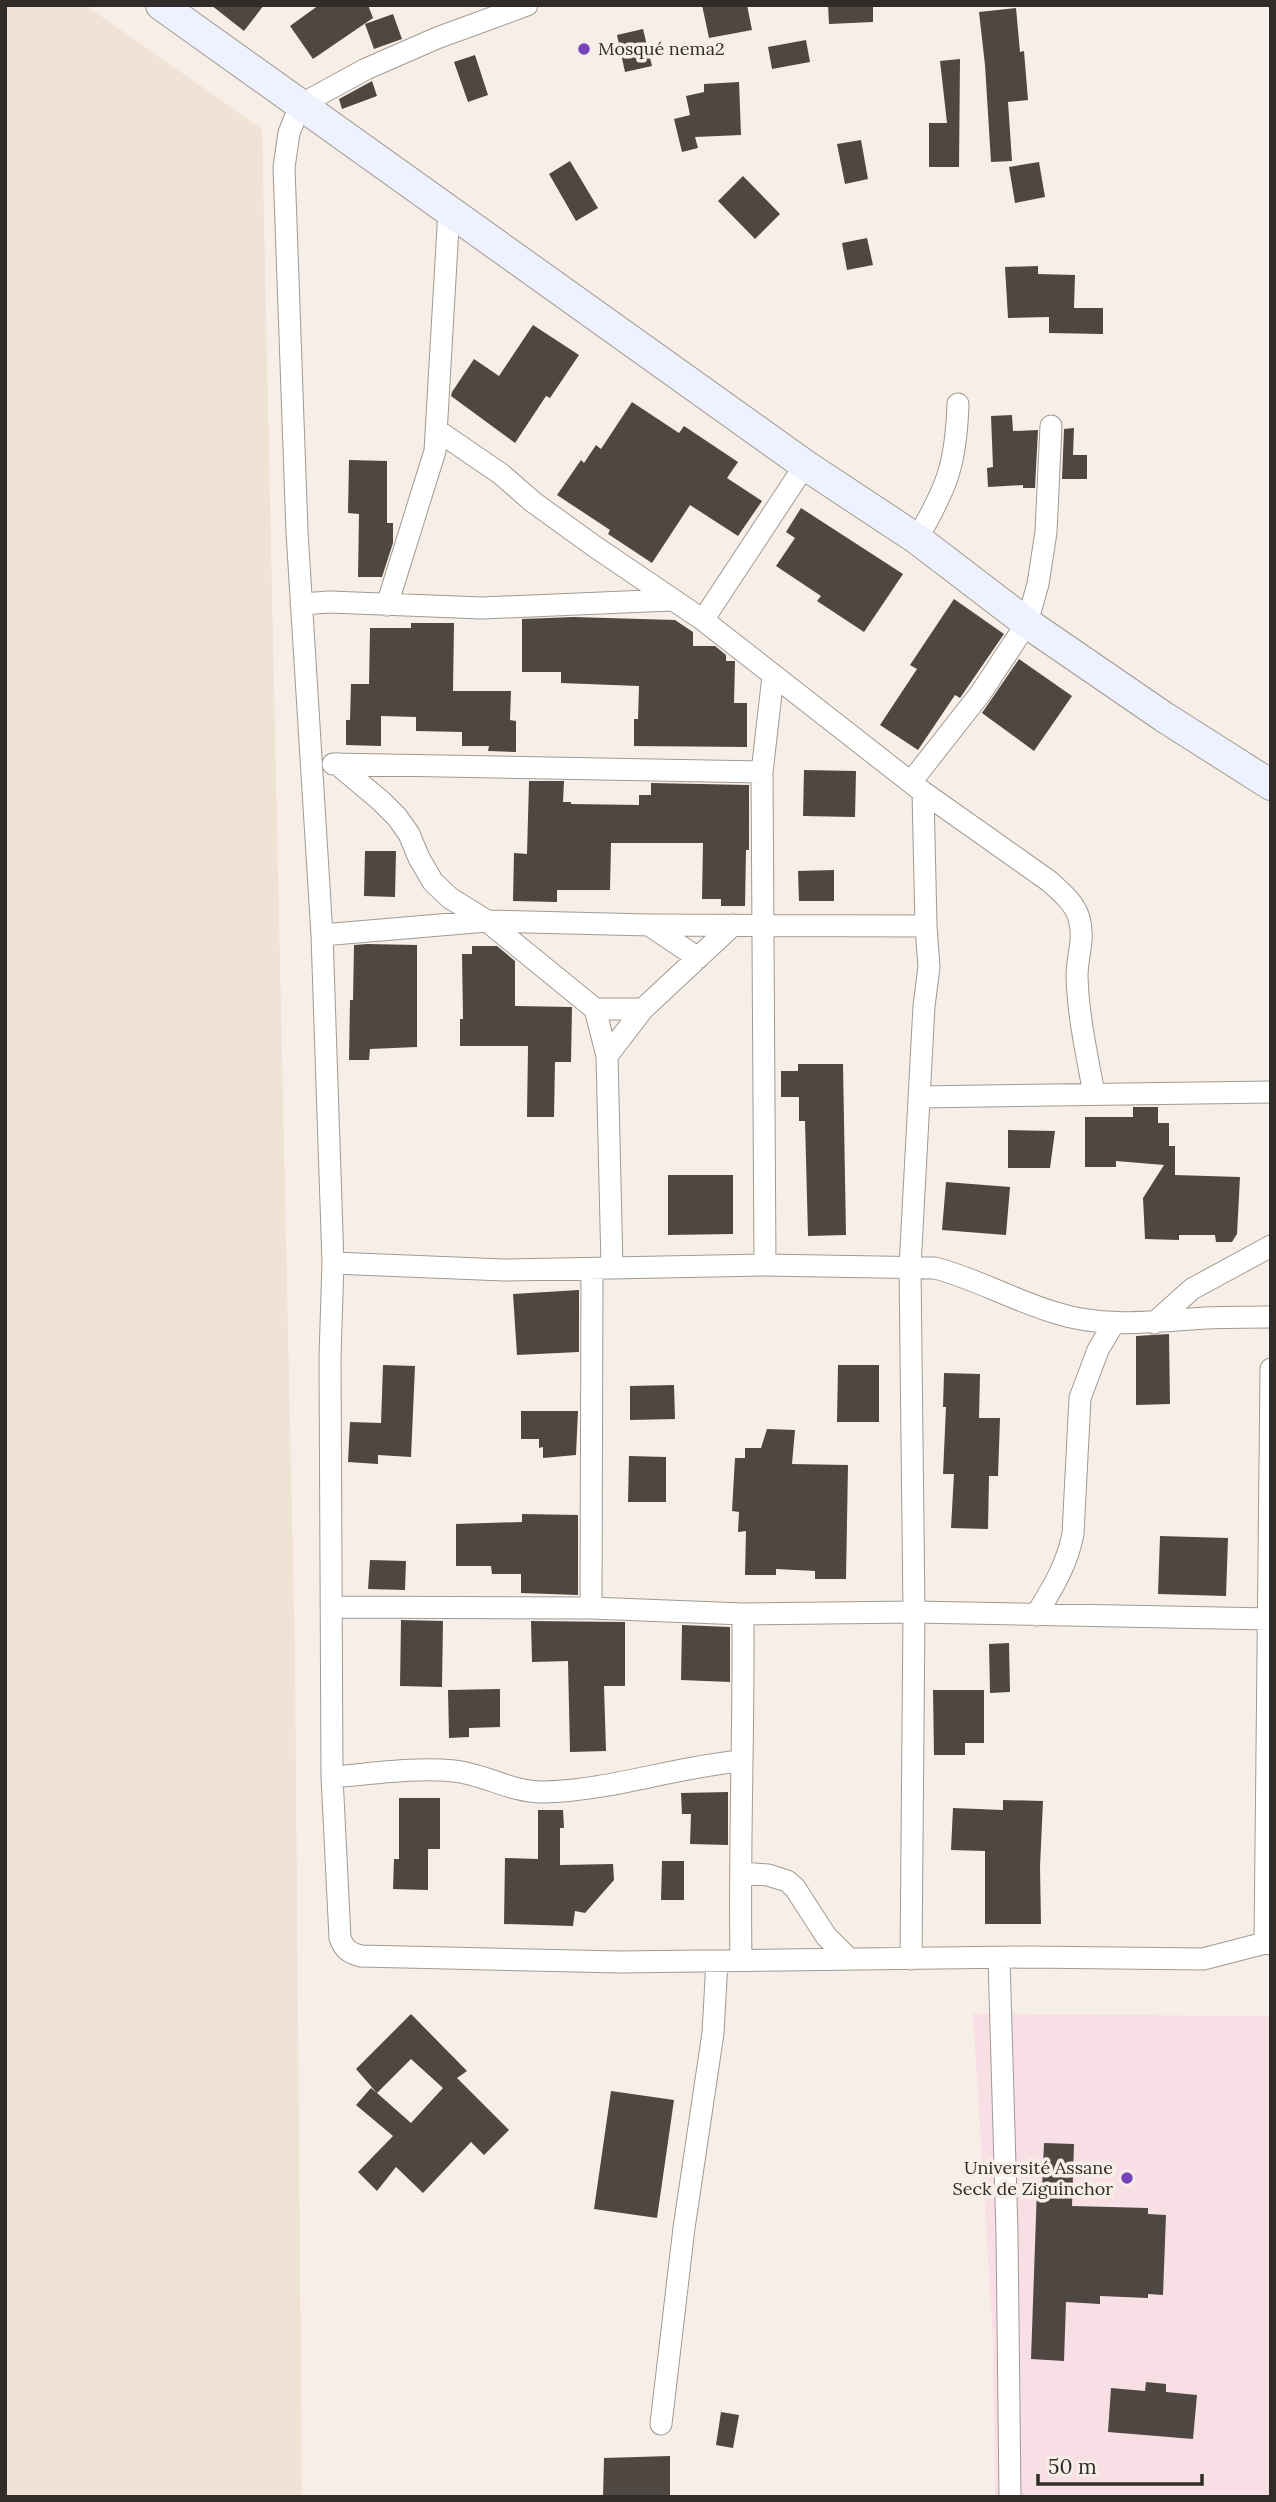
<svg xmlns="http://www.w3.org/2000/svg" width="1276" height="2502" viewBox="0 0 1276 2502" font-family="Lora,serif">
  <rect width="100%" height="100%" fill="#f7efe7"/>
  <path fill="#f0e2d4" d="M5,5h80l177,124 33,1528 7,840h-297z"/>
  <path fill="#f8dfe6" d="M973,2014l298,2v481h-276l-2,-158z"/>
  <path fill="#4f4742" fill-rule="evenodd" d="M211,5h53l-20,26z
    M319,5h49l5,13 -60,41 -23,-33z
    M702,5h45l5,25 -43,8z
    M828,5h45v17l-44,2z
    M1016,8l4,44 4,-1 4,49 -20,2 4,59 -21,1 -6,-97 -6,-53z
    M393,14l9,25 -28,10 -9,-25z
    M643,29l9,37 -27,6 -8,-37z
    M806,40l4,22 -38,7 -4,-22z
    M475,55l13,40 -20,7 -14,-40z
    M960,59l-1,108h-30v-44h18l-7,-62z
    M372,81l5,15 -35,13 -3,-10z
    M739,82l2,53 -46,2 3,11 -16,4 -8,-33 16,-4 -4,-19 18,-4v-8z
    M861,140l7,39 -23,5 -8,-40z
    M570,161l28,47 -22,13 -27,-47z
    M1039,162l6,35 -30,6 -6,-36z
    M743,176l37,38 -25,25 -37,-38z
    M867,238l6,27 -26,5 -5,-27z
    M1038,266v8l37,1 -1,33h29v26l-54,-1v-16l-41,1 -3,-51z
    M533,325l46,30 -29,43 -4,-2 -31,47 -64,-47 1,-4 22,-33 25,17z
    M632,402l47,31 5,-7 54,36 -11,16 35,23 -24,35 -48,-31 -38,58 -44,-29 2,-4 -53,-35 24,-35 3,3 12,-18 5,4z
    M1012,415l1,16 25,-1 -3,58h-12v-3l-35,2 -1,-19 6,-1 -2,-51z
    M1074,428l-1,27h14v24h-25l2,-50z
    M349,460l38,1v62h6v20l-11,34h-24l1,-63 -11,-1z
    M801,508l102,66 -39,58 -47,-31 4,-5 -45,-30 19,-28 -9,-6z
    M954,599l50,35 -44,64 -5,-3 -37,55 -38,-25 37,-56 -7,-4z
    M573,617l102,3 18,12v14h22l11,9v6h9l-1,42h13v44l-113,-1v-27h4l1,-33 -78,-3v-11h-39v-53z
    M411,623h43l-1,68h58l-1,29 6,1v31l-28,-1 1,-5h-27v-14l-46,-1v-14l-35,-1v30l-35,-1v-25h4l1,-36h18l1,-56h41z
    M1019,659l53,37 -38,55 -52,-38z
    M804,770l52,1 -1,46 -52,-1z
    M529,781h35l-1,21h8v2l68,1v-10h12v-12l98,2v65h-3l-1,56h-24v-7h-19l1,-56h-92l-1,47h-53v12l-44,-1 1,-48 13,1z
    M365,851h31l-1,46 -31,-1z
    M834,870v31h-35l-1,-30z
    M368,944l49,1v102l-47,2 -1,11h-20l1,-60h3l1,-55z
    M472,946h25l18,15v45l57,1 -1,55h-16l-1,55h-27l1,-71h-68v-27h3l-1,-65h10z
    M798,1064h45l3,171 -38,1 -3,-115h-6v-24h-18v-26h17z
    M1133,1107h25v16h11v23h6v29l65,2 -3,57 -5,8h-16l-1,-7h-36v5l-34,-1 -2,-41 21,-33 -48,-4v6h-31v-50h48z
    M1008,1130l47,1 -5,37h-42z
    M668,1175h65v59l-65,1z
    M946,1182l64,5 -4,48 -64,-5z
    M579,1290v62l-62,3 -4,-61z
    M1169,1334l1,70 -34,1v-69z
    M383,1365l32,1 -4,91 -33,-2v9l-30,-2 2,-40 31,1z
    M838,1365h41v57h-42z
    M944,1373l36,1 -1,44h21l-2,58h-9l-1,53 -37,-1 3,-54h-11l3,-67h-3z
    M674,1385l1,34 -45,1v-34z
    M521,1411h57l-2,44 -33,3v-11l-4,1v-9h-18z
    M767,1429l28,1 -3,34 56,1 -2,114h-31v-8l-39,-2v6h-31l1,-44 -8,1 1,-20 -7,-1 3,-53h10v-10h16z
    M629,1456l37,1v45h-38z
    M522,1514l56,1v80l-57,-2v-19h-29l-1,-8h-35v-42l66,-2z
    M1160,1536l68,2 -2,58 -68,-2z
    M370,1560l36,1 -1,29 -37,-1z
    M401,1620l42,1 -1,66 -42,-1z
    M531,1621l94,1v64h-21l2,65 -36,1 -2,-91 -36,1z
    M682,1625l48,2v55l-49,-2z
    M1009,1643l1,49 -20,1 -1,-49z
    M500,1689v38l-31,1v9l-20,1 -1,-48z
    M933,1690h51v53h-19v12h-31z
    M728,1792v53l-38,-1 1,-30h-9l-1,-21z
    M399,1798h41v51h-12v41l-35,-1 1,-30h5z
    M1003,1800l40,1 -3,66 1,57h-56v-73l-34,-1 2,-42 50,2z
    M538,1810h25l1,18h-4v37l53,-1 1,16 -29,33 -10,-2 -2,15 -69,-2 1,-66 33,1z
    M662,1861h22v39h-23z
    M411,2014l56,57 -10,7 52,52 -25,25 -13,-13 -48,51 -27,-26 -19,24 -19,-19 35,-36 -37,-31 15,-17 6,5 -21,-24zM411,2059l32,29 -32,35 -34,-30z
    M611,2091l63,9 -17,118 -63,-9z
    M1044,2143l30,1 -2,62 76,2v6l18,1 -3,80 -15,-1v4l-48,-2v8l-34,-2 -2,59 -33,-2 6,-171 5,1z
    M1146,2382l20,2v8l31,3 -4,44 -85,-7 3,-44 34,3z
    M721,2412l18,3 -6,33 -17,-3z
    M670,2456v41h-67l1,-39z"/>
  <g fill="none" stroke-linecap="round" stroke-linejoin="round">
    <defs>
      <path id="street" d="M527,5l-90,33 -71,31 -66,36 -11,28 -5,34 13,365 25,403 11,328 -3,94 2,420 8,161c4,11 9,15 21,18l258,6 408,-5 176,2 62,-16 6,1
        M438,431l63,43 32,28 61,44 109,74 220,172 126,89c11,10 25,21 30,37 6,21 -2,38 -2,58 1,40 10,79 17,118
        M917,539c30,-52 39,-74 41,-135
        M301,604l29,-2 152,6 189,-8
        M387,605l48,-154 14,-241
        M703,620l102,-155
        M333,764l429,8
        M337,764l44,37 16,16 12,17 10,24 14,24 17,16 37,23 108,88 12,47 5,211
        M911,782l69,-88 47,-71 11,-39 8,-52 5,-106
        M649,925l49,33
        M322,935l165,-14 162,4 277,1
        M595,1009h48
        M607,1056l36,-47 90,-84
        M919,1097l352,-5
        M333,1263l171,7 261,-5 170,3c42,11 80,33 121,45 50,16 100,8 150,5 22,-1 43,-1 65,-1
        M765,1265l-3,-493 11,-96
        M1154,1323l38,-34 79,-43
        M332,1607l259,1 152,6 171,-2 357,7
        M591,1608l1,-339
        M1036,1615c16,-26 31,-50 37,-81l7,-136 18,-48 16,-27
        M332,1777c40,-3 82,-10 122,-6 30,3 57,21 88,21 67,-1 132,-25 199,-31
        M742,1873l26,2 19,6 8,7 31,48 23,23
        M1265,1943l6,-574
        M999,1958l8,276 3,263
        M911,1959l3,-347 -4,-345 14,-261 5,-39 -3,-41 -3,-134
        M741,1960c-2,-115 3,-231 2,-346
        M661,2424l23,-196 29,-195 4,-72"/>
      <path id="secondary" d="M161,5l644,460 112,74 110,84 137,94 107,68"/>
    </defs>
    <use href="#street" stroke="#a19a92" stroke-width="23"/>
    <use href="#secondary" stroke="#a19a92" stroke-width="32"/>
    <use href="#street" stroke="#fff" stroke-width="21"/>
    <use href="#secondary" stroke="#eef1fe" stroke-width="30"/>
  </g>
  <g fill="#7544bc" stroke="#f7efe7" stroke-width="2.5">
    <circle cx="584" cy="49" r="7"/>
    <circle cx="1127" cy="2178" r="7"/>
  </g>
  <g text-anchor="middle" stroke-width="7" stroke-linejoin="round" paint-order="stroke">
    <g font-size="18" fill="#2f2c29" stroke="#f7efe7" text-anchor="start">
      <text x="598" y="55">Mosqué nema2</text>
      <text x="1113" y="2174" text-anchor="end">Université Assane<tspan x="1113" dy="21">Seck de Ziguinchor</tspan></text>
    </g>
  </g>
  <rect width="1276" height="2502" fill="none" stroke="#2f2c29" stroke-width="14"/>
  <path d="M1038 2474v10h164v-10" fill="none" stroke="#2f2c29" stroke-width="3.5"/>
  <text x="1048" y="2474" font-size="21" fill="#2f2c29" stroke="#f7efe7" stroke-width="5" paint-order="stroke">50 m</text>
</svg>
